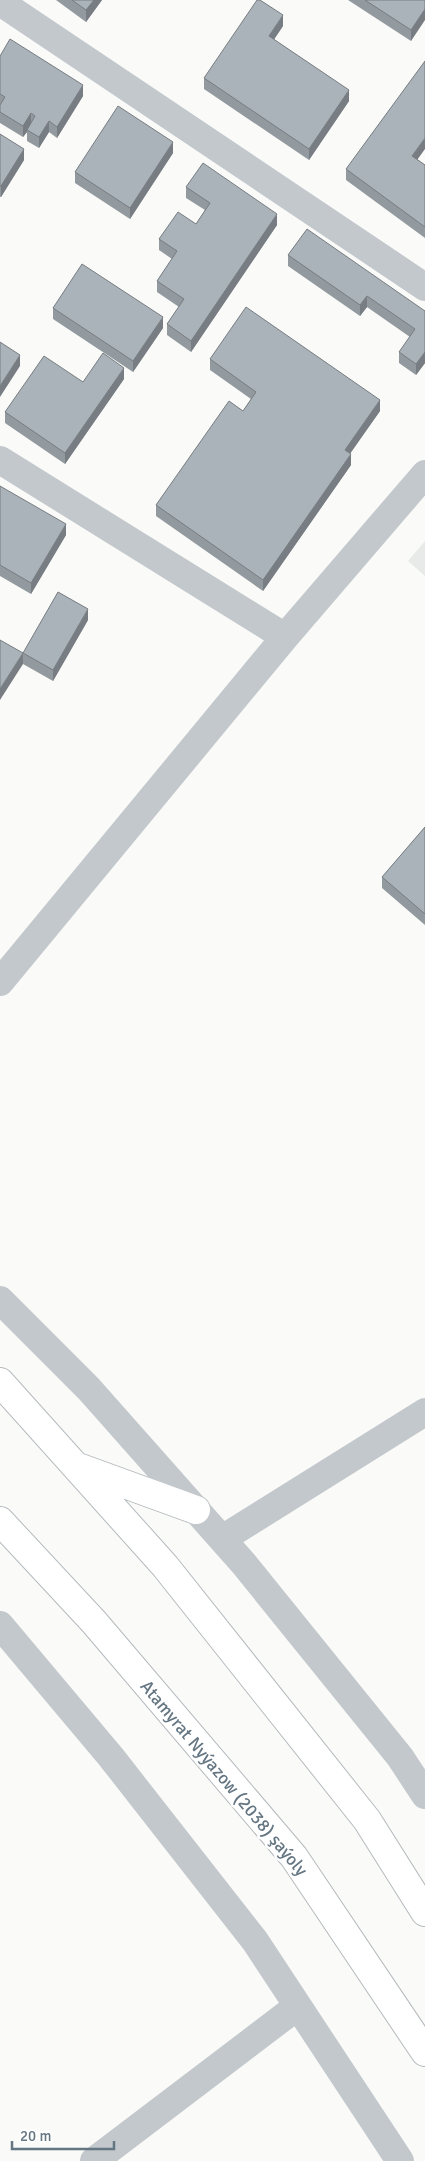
<svg xmlns="http://www.w3.org/2000/svg" width="425" height="2161" viewBox="0 0 425 2161" font-family="Signika,sans-serif">
  <rect width="100%" height="100%" fill="#fafaf8"/>
  <path fill="#e8e9e9" d="M425,541v35l-17,-15z"/>
  <g fill="none" stroke-linecap="round" stroke-linejoin="round">
    <defs>
      <path id="primary" d="M0,1382l165,184 202,254 58,92
        M78,1467l118,43
        M0,1521l94,101 200,235 131,195"/>
    </defs>
    <use href="#primary" stroke="#b5babe" stroke-width="30"/>
    <path stroke="#c3c8cc" stroke-width="28" d="M0,2l425,285
      M0,460l285,177
      M0,982l285,-345 140,-163
      M0,1300l89,89 155,175 156,193 25,38
      M222,1539l203,-127
      M0,1625l111,132 144,184 145,220
      M94,2161l204,-155"/>
    <use href="#primary" stroke="#fff" stroke-width="28"/>
  </g>
  <path fill="#929a9f" d="M56,0h46l-16,22z
    M348,0h77l-14,41z
    M283,26l-9,13 75,62 -40,59 -105,-71v-11z
    M0,56l83,40 -26,42 -8,-6 -10,16 -12,-7v-9l-4,5 -23,-14z
    M0,134l24,26 -23,37h-1z
    M173,153l-43,66 -55,-36v-11z
    M417,159l8,6v73l-79,-58v-11z
    M186,187l91,38 -86,127 -24,-17v-11l12,-17 -22,-15v-11l15,-22 -13,-9v-11l37,-15 9,-14 -19,-12z
    M288,255l137,56v52l-9,12 -17,-12v-11l11,-15 -43,-30 -7,9 -72,-50z
    M53,308l110,20 -30,44 -80,-53z
    M210,359l170,52 -30,42 1,12 -88,126 -107,-75v-11l87,-94 8,-12 -41,-29z
    M124,379l-59,85 -60,-41v-11l78,-30z
    M0,486l66,49 -35,59 -31,-18z
    M88,620l-35,61 -30,-17v-11z
    M425,827v98l-43,-37v-11z"/>
  <path fill="#777d82" d="M94,0h8l-16,22v-12z
    M425,9v11l-14,21v-11z
    M283,15v11l-14,21v-11z
    M83,85v11l-26,42v-11z
    M349,90v11l-40,59v-11z
    M31,113v11l-4,6v2l-4,5v-11z
    M49,121v11l-10,16v-11z
    M425,138v11l-13,18v-11z
    M173,142v11l-43,66v-11z
    M24,149v11l-23,37v-11z
    M277,214v11l-86,127v-11z
    M367,296v11l-7,9v-11z
    M163,317v11l-30,44v-11z
    M425,352v11l-9,12v-11z
    M20,355v11l-20,31v-11z
    M124,368v11l-59,85v-11z
    M380,400v11l-35,50v-11z
    M351,454v11l-88,126v-11z
    M66,524v11l-35,59v-11z
    M88,609v11l-35,61v-11z
    M23,653v11l-23,36v-11z"/>
  <path fill="#aab3b9" stroke="#777d82" d="M72,0h22l-8,10z
    M257,0h3l23,15 -14,21 80,54 -40,59 -105,-71z
    M365,0h60v9l-14,21z
    M10,39l73,46 -26,42 -8,-6 -10,16 -12,-7 8,-14 -4,-3 -8,13 -23,-14v-7l5,-8 -5,-3v-38z
    M425,61v77l-13,18 13,9v62l-79,-58z
    M118,106l55,36 -43,66 -55,-36z
    M0,134l24,15 -23,37h-1z
    M203,163l74,51 -86,127 -24,-17 17,-25 -27,-18 20,-30 -18,-12 19,-27 18,12 14,-21 -24,-16z
    M307,229l118,82v41l-9,12 -17,-12 16,-23 -48,-33 -7,9 -72,-50z
    M82,264l81,53 -30,44 -80,-53z
    M246,307l134,93 -35,50 6,4 -88,126 -107,-75 73,-104 14,10 13,-19 -46,-33z
    M0,342l20,13 -20,31z
    M103,353l21,15 -59,85 -60,-41 39,-56 39,26z
    M0,486l66,38 -35,59 -31,-18z
    M58,592l30,17 -35,61 -30,-17z
    M0,640l23,13 -23,36z
    M425,827v87l-43,-37z"/>
  <g text-anchor="middle" stroke-width="5" stroke-linejoin="round" paint-order="stroke">
    <g font-size="18" fill="#657683" stroke="#fff">
      <text transform="translate(224 1778) rotate(50)" y="6">Atamyrat Nyýazow (2038) şaýoly</text>
    </g>
  </g>
  <path d="M12 2141v8h102v-8" fill="none" stroke="#657683" stroke-width="2.5"/>
  <text x="20" y="2141" font-size="15" fill="#657683" stroke="#ffffff" stroke-width="4" paint-order="stroke">20 m</text>
</svg>
